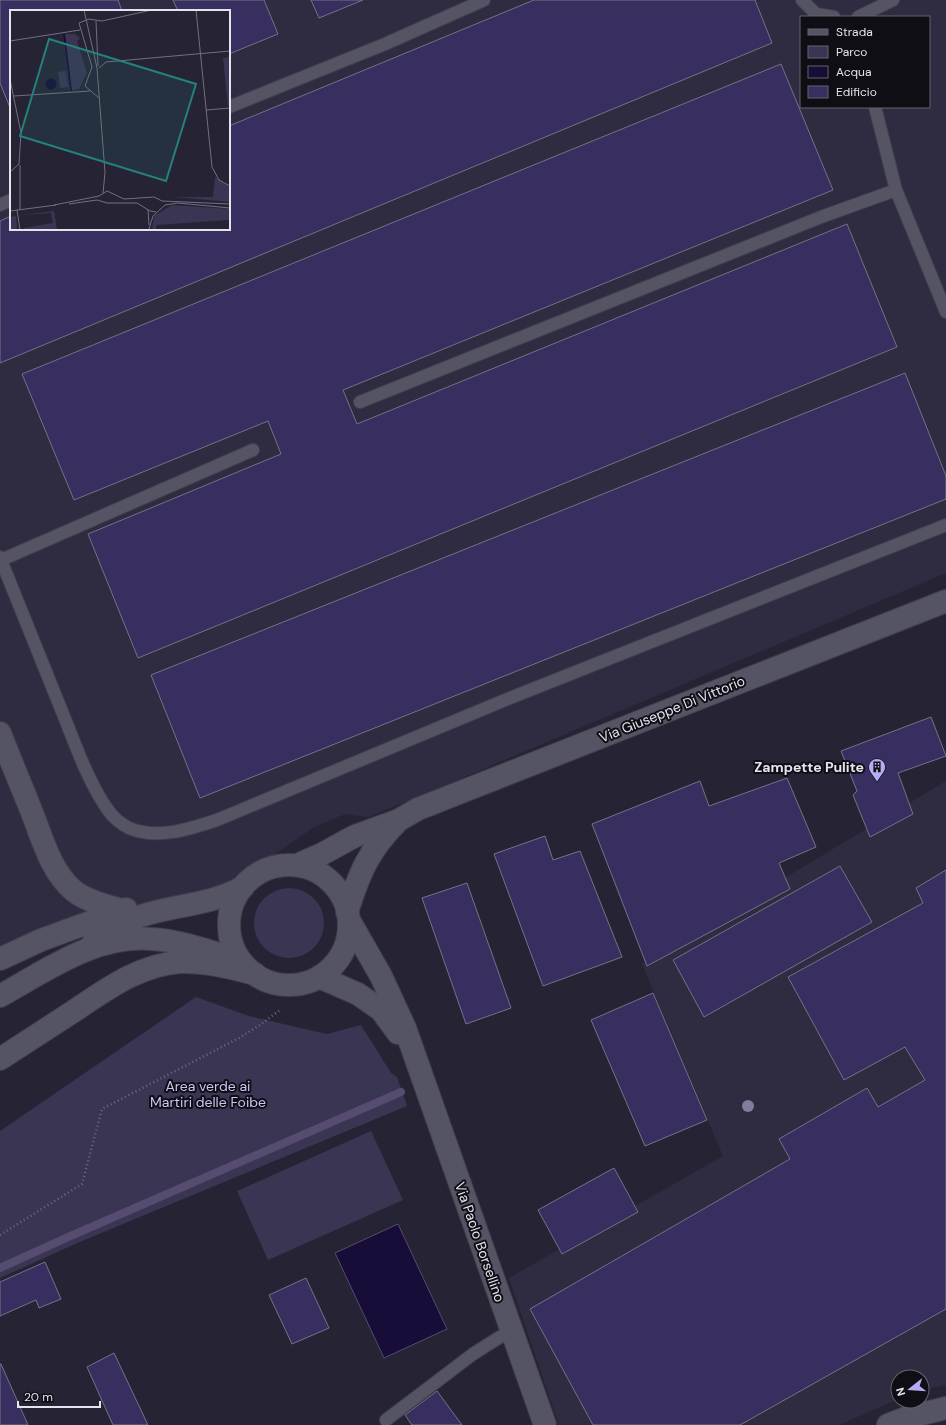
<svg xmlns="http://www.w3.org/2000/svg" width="946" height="1425" viewBox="0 0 946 1425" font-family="'DM Sans',sans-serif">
  <rect width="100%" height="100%" fill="#262434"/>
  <path fill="#2f2c42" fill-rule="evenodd" d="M0,0h946v573l-536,227 -42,17 -23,-3 -31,13 -77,54 -150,46 -87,42zM11,11h218v218h-218zM801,17h128v90h-128z
    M946,781v604l-24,5v-13h-24v22l-59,26h-280l-50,-147 214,-122 -81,-192z"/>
  <path fill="#393553" d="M254 923a35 35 0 1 1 70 0a35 35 0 1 1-70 0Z
    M196,997l53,19 78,18 34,-9 30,48 6,4 10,29 -332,138 -75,34v-147z
    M371,1131l32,69 -135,60 -31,-69z"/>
  <path fill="#180c39" stroke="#554c6f" d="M398,1224l49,105 -63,29 -49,-105z"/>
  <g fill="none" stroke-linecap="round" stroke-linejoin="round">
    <path stroke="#554c6f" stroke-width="8" d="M0,1268l66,-30 335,-146"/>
  </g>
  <path fill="#382f60" stroke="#747285" d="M0,0h118l4,11h-111v99l-11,-27z
    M173,0h91l14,34 -49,20v-43h-51z
    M311,0h52l-44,18z
    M534,0h221l17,43 -772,320v-142l11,-5v13h218v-103z
    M781,64l52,126 -490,200 14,34 490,-200 50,123 -759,311 -50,-124 193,-80 -13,-33 -194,79 -52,-126z
    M905,373l41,103v23l-746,299 -49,-123z
    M931,717l15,39 -48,17 15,41 -43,23 -17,-42 4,-4 -16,-40z
    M787,778l29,69 -37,16 11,26 -143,77 -55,-142 108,-43 9,25z
    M545,836l8,24 27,-9 42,106 -79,29 -49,-132z
    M840,866l32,56 -168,95 -31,-57z
    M946,870v439l-206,116h-147l-63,-116 260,-150 -11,-20 88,-51 11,19 47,-27 -20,-33 -61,33 -56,-103 135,-74 -7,-15z
    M467,883l44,125 -45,16 -44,-126z
    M653,993l54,127 -62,26 -54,-126z
    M614,1168l24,44 -76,42 -24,-44z
    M45,1262l16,37 -22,9 -3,-8 -36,16v-34z
    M306,1278l23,50 -37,16 -23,-49z
    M114,1353l34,72h-35l-26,-58z
    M0,1364h1l27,61h-28z
    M437,1391l25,34h-50l-7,-10z"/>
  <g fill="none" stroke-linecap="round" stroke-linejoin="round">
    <defs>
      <path id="lane" d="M802,0l14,14 18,3
        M858,17l35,-17
        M229,107l156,-63 99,-44
        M875,107l21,83
        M0,205l11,-5
        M360,402l461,-185 75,-27 50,122
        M0,557l1,3 252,-110
        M1,560c20,49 40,99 60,149 14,34 26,71 47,101 5,7 13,14 21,18 28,12 61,1 88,-8l293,-122 436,-173
        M386,1420l87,-66 38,-24"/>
      <path id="street" d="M0,733c10,26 21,52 31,77 11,27 19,61 43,81 13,10 32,15 48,19
        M349,920l32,56 24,52 140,397
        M0,959l41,-19 85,-31
        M319,977l39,17 23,16 17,23
        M0,1059c25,-16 49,-32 74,-48 33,-22 65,-46 106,-49 26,-1 51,6 75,12
        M888,1425l18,-7 40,-10"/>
      <path id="secondary" d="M229 925a60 60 0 1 1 120 0a60 60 0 1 1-120 0Z
        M297,865l25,-11 33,-18 44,-16 19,-11 528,-208
        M347,912c12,-38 21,-61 50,-90
        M94,940c15,-11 33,-20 50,-25 33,-10 69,-11 99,-28
        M0,996c47,-26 96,-62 152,-57 31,2 60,13 89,22"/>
    </defs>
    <use href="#lane" stroke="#42404e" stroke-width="14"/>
    <use href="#street" stroke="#42404e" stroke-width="24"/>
    <use href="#secondary" stroke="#42404e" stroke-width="24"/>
    <path stroke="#6e6c7a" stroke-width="2.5" stroke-dasharray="1 3" stroke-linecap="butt" d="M0,1235l82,-51 20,-75 137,-71 21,-13 20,-15"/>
    <use href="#lane" stroke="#555465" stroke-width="12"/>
    <use href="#street" stroke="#555465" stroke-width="22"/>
    <use href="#secondary" stroke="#555465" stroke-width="22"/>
  </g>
  <circle fill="#807d9f" cx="748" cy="1106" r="6"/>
  <defs>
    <symbol id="building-pin" viewBox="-11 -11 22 30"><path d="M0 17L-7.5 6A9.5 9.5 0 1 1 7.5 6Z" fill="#b5acf8" stroke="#0f0e15"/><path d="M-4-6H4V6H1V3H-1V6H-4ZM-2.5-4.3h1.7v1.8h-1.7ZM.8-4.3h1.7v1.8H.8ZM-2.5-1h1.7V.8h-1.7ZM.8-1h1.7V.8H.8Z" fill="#111"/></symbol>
  </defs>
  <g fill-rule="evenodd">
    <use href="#building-pin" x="867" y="757" width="20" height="27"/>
  </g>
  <g text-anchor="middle" stroke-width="4" stroke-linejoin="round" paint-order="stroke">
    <g font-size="14" fill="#e4e3ee" stroke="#0f0e15">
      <text transform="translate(672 709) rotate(-22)" y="5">Via Giuseppe Di Vittorio</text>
      <text transform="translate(480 1242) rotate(71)" y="5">Via Paolo Borsellino</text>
    </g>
    <g font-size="14" font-weight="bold" fill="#e4e3ee" stroke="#0f0e15" text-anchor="end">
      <text x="864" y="772">Zampette Pulite</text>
    </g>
    <g font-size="14" fill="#cac5f6" stroke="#0f0e15">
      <text x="208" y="1091">Area verde ai<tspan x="208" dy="16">Martiri delle Foibe</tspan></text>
    </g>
  </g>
  <g transform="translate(10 10)">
    <rect width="220" height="220" fill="#262434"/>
    <path d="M53,24h12l5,4 -3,3 10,32 -8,16 -10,2zM220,47v49h-2l-5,-48zM56,61l2,16 -8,1 -2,-16zM205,167l15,10v15l-56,-5h39zM162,195l58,4v11l-74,5v5h-4l2,-14zM44,201l3,19h-33v-2l29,-5 -2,-10 -29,2zM6,206l1,14h-7v-13z" fill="#393553"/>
    <path d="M35.5 74a5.5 5.5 0 1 1 11 0a5.5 5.5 0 1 1-11 0Z" fill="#180c39"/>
    <path fill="none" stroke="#180c39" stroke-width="2" d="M54,24l7,57"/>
    <path fill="none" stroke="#72707e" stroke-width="1" d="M74,0l13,58 8,105 -2,20M186,0l16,157 7,13 11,6M86,11l2,45M0,31l70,-11M89,58l7,-6 124,-11M0,69l11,54 -2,31 -9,8M4,86l76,-5M89,88l-14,-12 7,-19 -13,-44 10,-4 13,2 50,-11M196,100l24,-2M10,155v45M59,194l28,-4 10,3h30l13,8 6,1M44,195l45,-9 8,-5 17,8 30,-2 8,4 68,3M138,199l1,16M7,200l3,20M0,201l46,-6M139,219l4,-13 12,-11 13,-2 52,5"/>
    <path fill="#24817b" fill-opacity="0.15" stroke="#24817b" stroke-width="2" d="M39,29l147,45 -30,97 -146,-45z"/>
    <rect width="220" height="220" fill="none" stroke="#e4e3ee" stroke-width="2"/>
  </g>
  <rect x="800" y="16" width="130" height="92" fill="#0f0e15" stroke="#64636c"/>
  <rect x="808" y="29" width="20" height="6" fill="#555465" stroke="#64636c"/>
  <text x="836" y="36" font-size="12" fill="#e4e3ee">Strada</text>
  <rect x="808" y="46" width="20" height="12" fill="#393553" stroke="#64636c"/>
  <text x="836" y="56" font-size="12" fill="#e4e3ee">Parco</text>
  <rect x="808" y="66" width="20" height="12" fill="#180c39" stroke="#64636c"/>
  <text x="836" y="76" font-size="12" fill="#e4e3ee">Acqua</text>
  <rect x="808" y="86" width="20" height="12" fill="#382f60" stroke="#64636c"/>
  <text x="836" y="96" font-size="12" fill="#e4e3ee">Edificio</text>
  <g transform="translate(910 1389) rotate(253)"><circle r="19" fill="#0f0e15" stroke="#64636c"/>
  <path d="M0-3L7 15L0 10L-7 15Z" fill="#b5acf8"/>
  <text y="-6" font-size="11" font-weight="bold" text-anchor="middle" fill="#e4e3ee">N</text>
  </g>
  <path d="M18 1401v6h82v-6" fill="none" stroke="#e4e3ee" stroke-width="2"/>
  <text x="24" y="1401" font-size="12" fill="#e4e3ee" stroke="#0f0e15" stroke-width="3" paint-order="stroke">20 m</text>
</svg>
